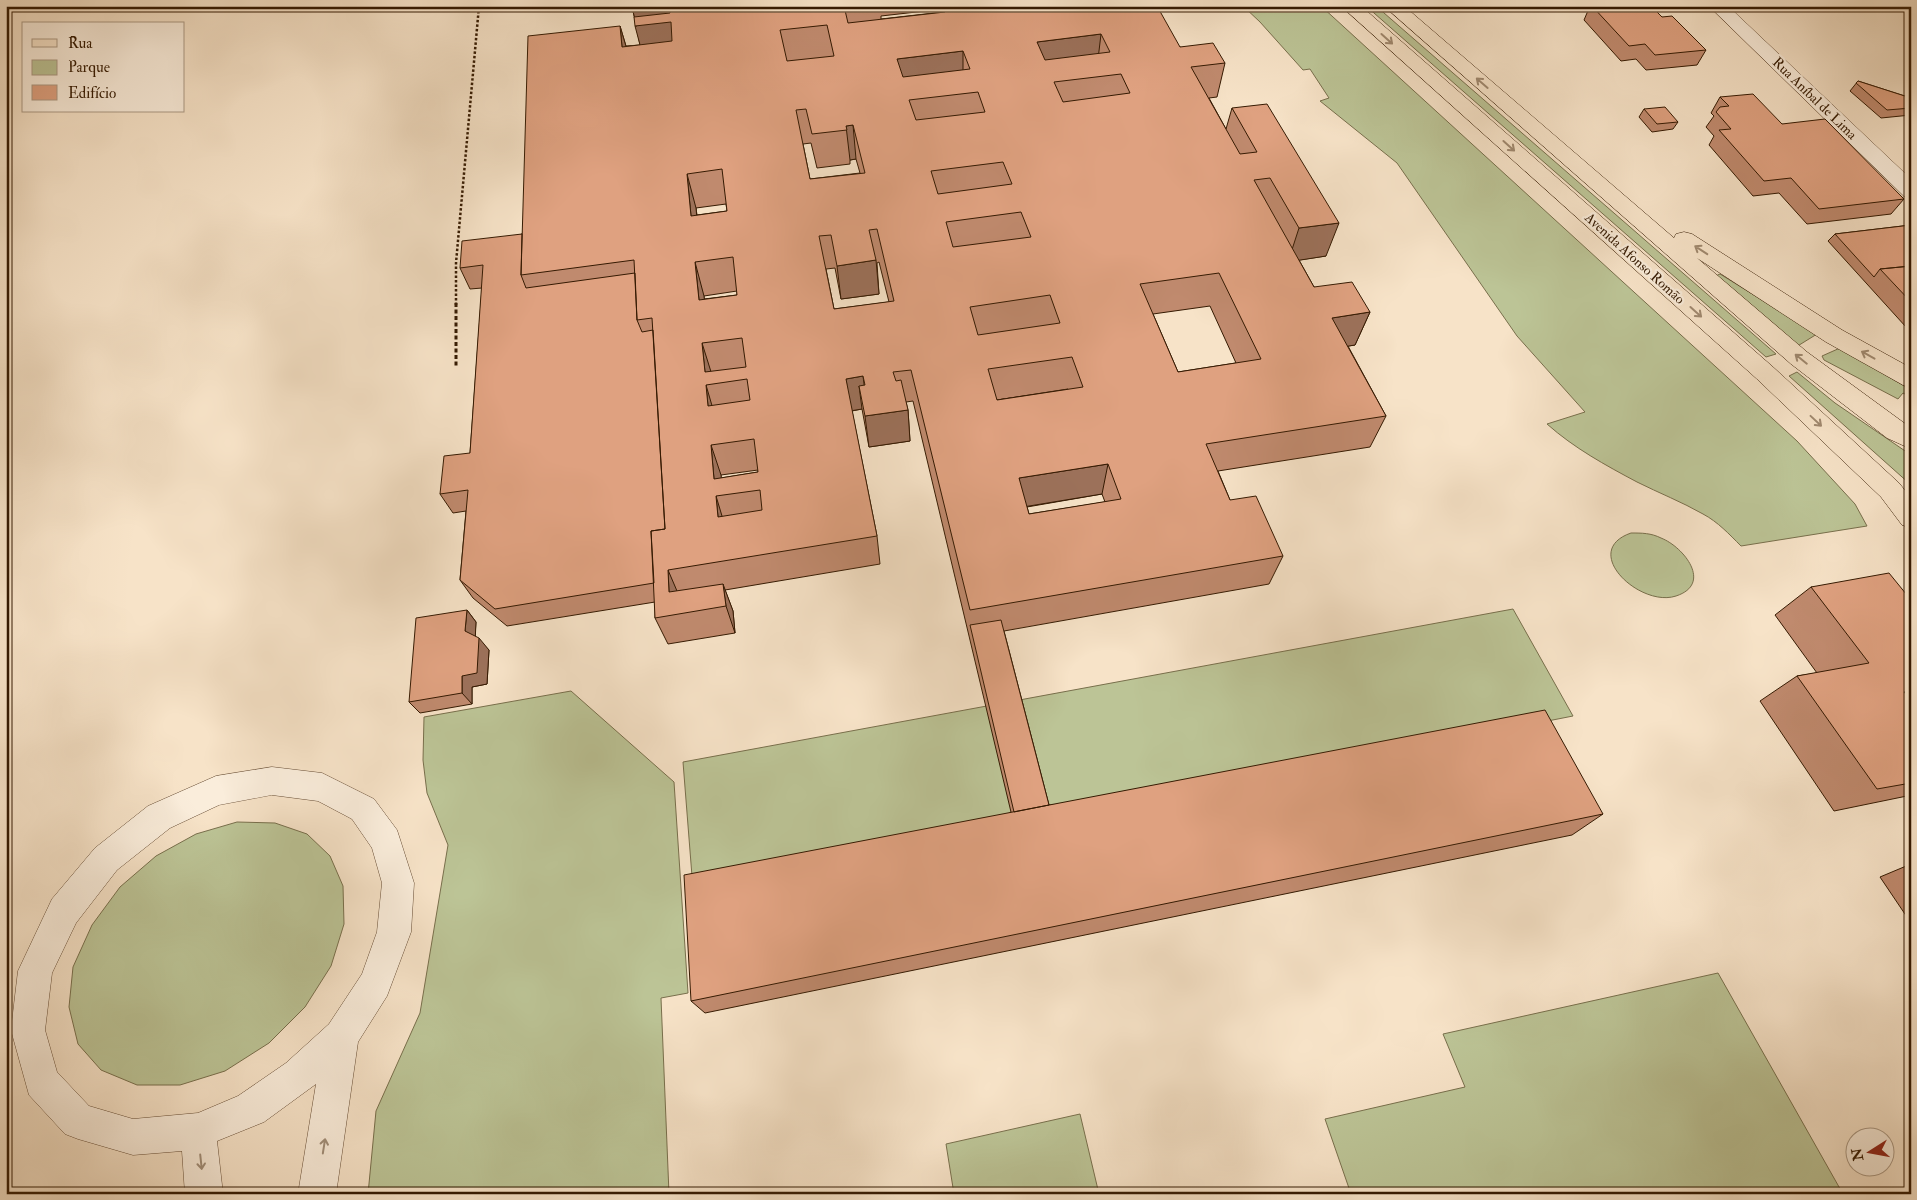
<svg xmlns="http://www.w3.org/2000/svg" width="1917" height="1200" viewBox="0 0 1917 1200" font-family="'IM FELL Double Pica',serif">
  <rect width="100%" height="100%" fill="#f7e3c8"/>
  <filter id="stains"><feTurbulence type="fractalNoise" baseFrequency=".004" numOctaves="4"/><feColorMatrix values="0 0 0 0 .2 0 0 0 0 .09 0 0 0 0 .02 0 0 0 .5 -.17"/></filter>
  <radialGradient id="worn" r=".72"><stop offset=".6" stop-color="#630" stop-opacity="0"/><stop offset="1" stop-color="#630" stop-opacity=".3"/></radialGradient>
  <path fill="#bcc496" stroke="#786f4c" d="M1243,6h78l476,435 58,63 12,22 -126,20c-12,-12 -23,-24 -38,-32 -21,-12 -44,-21 -66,-32 -32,-17 -63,-34 -90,-58l38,-12 -68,-76 -120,-173 -77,-62 9,-3 -19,-29 -7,1 -43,-48z
    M1366,6h10l400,348 -10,3z
    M1720,274l97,60 -21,13 -83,-70z
    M1840,348l71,42v7l-8,-4 -5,6 -74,-39 -2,-4z
    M1797,372l38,31 76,52v30l-122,-109z
    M1631,533c11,0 20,0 30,5 23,9 52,46 15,58 -36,12 -97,-45 -45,-63z
    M1513,609l60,107 -880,173 -10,-127z
    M571,691l103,91 14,211 -27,5 8,196h-301l8,-83 44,-98 28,-168 -21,-52 -4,-33 1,-43z
    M237,822l38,1 32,11 23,22 13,30 1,38 -13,42 -26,41 -36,36 -44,28 -45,14h-43l-36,-15 -23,-26 -9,-37 4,-40 19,-42 28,-38 36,-31 40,-22z
    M1718,973l125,221h-492l-26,-75 140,-32 -22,-53z
    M1080,1114l19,80h-145l-8,-50z"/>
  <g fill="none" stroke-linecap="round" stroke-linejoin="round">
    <defs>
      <path id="minor" d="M1709,6h19l183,173v19l-7,-2z
        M272,767l50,6 52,26 23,31 17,53 -3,49 -24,64 -29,46 -22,152h-38l18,-110 -52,38 -47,19 6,53h-38l-3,-43 -49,4 -55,-16 -13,-5 -36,-39 -18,-65 7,-59 34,-72 43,-51 53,-42 68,-30zM272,795l46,6 34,18 20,29 10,35 -5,49 -15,42 -33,50 -43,39 -48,33 -40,17 -65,6 -44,-13 -32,-34 -12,-42 7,-57 24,-50 41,-53 53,-42 49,-23z"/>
      <path id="major" d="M1341,6h20l412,361 126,116 12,15v30l-9,-3 -21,-28 -124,-118z
        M1384,6h20l270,232 2,-4 8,-2 8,2 150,96 69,38v20l-8,-3 -77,-43 -129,-84 110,94 104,76v21l-24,-11 -96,-74z"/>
    </defs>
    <use href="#minor" stroke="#664c34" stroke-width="1"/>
    <use href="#major" stroke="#351a02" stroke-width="1"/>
    <path stroke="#351a02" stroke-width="2.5" stroke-dasharray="2.5 2" stroke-linecap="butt" d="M456,305v-42l23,-257"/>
    <path stroke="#351a02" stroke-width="3" stroke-dasharray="4 2.5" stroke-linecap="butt" d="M456,303v64"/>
    <use href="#minor" fill="#faeddb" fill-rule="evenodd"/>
    <use href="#major" fill="#f7e3c8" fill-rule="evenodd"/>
  </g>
  <path fill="#c08a6e" stroke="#351a02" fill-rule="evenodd" d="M632,6h340l1,3 207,38 45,16 -8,34 -8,1 17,31 6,-21 94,148 -27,4 15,27 56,25 -15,33 -7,1 38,70 -16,31 -152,24 12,29 53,56 -14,28 -265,47 45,174 554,9 -31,21 -867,178 -14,-12 320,-189 -98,-411 -7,1 2,8 2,31 -41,6 -7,-38 -10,2 25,125 3,28 -155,26 8,21 2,22 -67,11 -13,-26v-16l-148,24 -34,-28 -13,-18 6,-69 -13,2 -13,-19 30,-41 12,-165 -12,1 -10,-21 62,-34 98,-208 6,20 14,-1zM943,9v3l-62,7v-3zM811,143l6,25 33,-4v-4l6,-1 4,14 -50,6 -7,-35zM726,204l1,7 -30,4 -1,-7zM879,262l10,40 -55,7 -8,-40 9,-1 6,31 38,-5 -2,-31zM737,291v4l-33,4v-3zM1210,306l26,57 -58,9 -25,-58zM1068,389v1l-71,10zM758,470v2l-37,6v-3zM1102,494l3,8 -76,12 -2,-7z
    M1590,6h61l11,11 44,33 -9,15 -51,5 -10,-11 -15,2 -37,-41z
    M1765,6h27l-1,2 -24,1z
    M1858,81l53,17v17l-30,3 -31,-27z
    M1720,97l62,27 122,75 -13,15 -84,10 -28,-31 -26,3 -44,-51 5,-9 -8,-9 8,-11 -3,-3z
    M1644,109l34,13 -5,7 -21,3 -13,-15z
    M1911,225v102h-5l-78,-86 7,-7z
    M1811,587l100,13v201l-4,-5 -73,15 -74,-110 37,-25 20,-3 -42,-58z
    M467,610l9,12 -1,14 14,14 -2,34 -15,3v17l-52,9 -11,-11z
    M1911,864v59l-31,-46z"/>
  <path fill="#9c715a" stroke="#351a02" d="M650,6h19l10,50 -35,4 -9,-34h2l-5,-18z
    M620,26l10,34 -8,-13z
    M1101,34l-4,34 -62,8 2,-34z
    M963,51v34l-64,8 -2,-34z
    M853,125l3,34 -6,1 -4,-34z
    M687,174l9,34 4,42 -9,-34z
    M1339,223l-13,33 -38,6 11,-34z
    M876,260l3,34 -38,5 -4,-33z
    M695,262l9,34 4,37 -9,-33z
    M1370,312l-15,33 -36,6 13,-33z
    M702,343l10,32 -7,-3z
    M863,376l4,32 -8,-22 3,23 -12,2 -4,-32z
    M706,385l9,31 -7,-10z
    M908,410l2,31 -41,6 -4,-31z
    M711,445l10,30 2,20 -9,-16z
    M1108,464l-6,30 -85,14 2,-30z
    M716,496l9,30 -7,-9z
    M668,570l12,28 -11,-6z
    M723,584l10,27 2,22 -9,-27z
    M467,610l9,12 -1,21 -10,-12z
    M479,638l10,12 -2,34 -15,3v17l-10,-11v-17z"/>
  <path fill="#dfa180" stroke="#351a02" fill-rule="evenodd" d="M632,6h18l-18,2z
    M669,6h175l4,17 97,-11 -2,-5 5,-1h24l1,3 22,-3h162l23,41 33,-4 12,20 -34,4 49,87 17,-2 -25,-44 35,-4 72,119 -40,5 -29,-50 -16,2 60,107 38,-5 18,30 -38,6 54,98 -180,28 24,56 26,-4 27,60 -313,54 -59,-240 -18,2 3,9 5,-1 7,30 -43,6 -6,-30 6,-1 -2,-9 -17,3 31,157 -209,34 1,22 54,-8 3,22 -71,12 -4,-87 14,-2 -13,-211 -15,2 -3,-60 -113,15 7,-239 92,-10 2,21 50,-6 -1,-19 -36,4 -1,-9 36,-4zM827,25l7,31 -47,5 -7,-31zM1101,34l9,18 -65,8 -8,-18zM963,51l7,18 -67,8 -6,-18zM1121,74l9,19 -67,9 -9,-20zM978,92l7,20 -69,8 -7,-20zM806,109l6,25 35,-4 -1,-4 7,-1 12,48 -55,6 -14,-69zM1003,162l9,22 -74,10 -7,-23zM722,169l5,42 -36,5 -4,-42zM1021,212l10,25 -78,10 -7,-25zM877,229l17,72 -60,8 -15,-73 12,-1 6,31 39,-6 -7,-30zM733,257l4,38 -38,5 -4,-38zM1219,273l42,86 -83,13 -38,-88zM1050,295l10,28 -82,12 -8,-28zM742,338l4,29 -41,5 -3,-29zM1072,357l11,30 -86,13 -9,-31zM747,379l3,21 -42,6 -2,-21zM754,439l4,33 -44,7 -3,-34zM1108,464l13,35 -92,15 -10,-36zM760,490l2,20 -44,7 -2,-21z
    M1592,6h59l11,11 10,-1 34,34 -51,5 -10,-11 -16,2z
    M1858,81l53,17v10l-24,2 -31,-27z
    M1753,94l29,30 43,-5 79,80 -85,10 -28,-31 -27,3 -45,-51 12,-1 -15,-17 4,-5 9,-1 -9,-9z
    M1665,107l13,15 -21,2 -13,-15z
    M1911,225v41l-31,3 -6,8 -39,-43z
    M522,234l-1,41 5,13 109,-15 2,47 5,12 11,-2 12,199 -14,2 3,52 -159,26 -35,-29 8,-90 -28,4 4,-38 26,-3 13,-188 -23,3 2,-27z
    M1911,266v36l-31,-33z
    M1889,573l22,27v91l-7,1 7,8v83l-34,6 -80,-113 72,-13 -58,-76z
    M467,610l-2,21 14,7 -2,35 -15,3v17l-53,9 7,-84z
    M1001,620l48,185 -35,7 -44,-187z
    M1545,710l58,104 -912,187 -7,-126z"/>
  <defs><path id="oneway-shaft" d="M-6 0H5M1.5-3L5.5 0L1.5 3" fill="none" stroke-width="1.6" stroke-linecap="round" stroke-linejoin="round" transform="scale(1.25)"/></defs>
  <g stroke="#a0896f">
    <use href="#oneway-shaft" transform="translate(1387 39) rotate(42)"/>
    <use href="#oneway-shaft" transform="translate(1482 83) rotate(-139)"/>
    <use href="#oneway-shaft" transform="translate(1509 146) rotate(42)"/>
    <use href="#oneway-shaft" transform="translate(1701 250) rotate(-147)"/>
    <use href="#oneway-shaft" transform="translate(1696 312) rotate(42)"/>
    <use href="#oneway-shaft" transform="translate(1868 355) rotate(-151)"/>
    <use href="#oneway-shaft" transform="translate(1801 359) rotate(-141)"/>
    <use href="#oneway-shaft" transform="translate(1816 421) rotate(43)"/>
  </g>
  <g stroke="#a18e79">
    <use href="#oneway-shaft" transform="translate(324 1146) rotate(-81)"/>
    <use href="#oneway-shaft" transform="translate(201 1162) rotate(84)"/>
  </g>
  <g text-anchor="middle" stroke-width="4.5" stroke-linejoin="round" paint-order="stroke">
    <g font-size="14" fill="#351a02" stroke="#faeddb">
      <text transform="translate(1815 98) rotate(44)" y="5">Rua Aníbal de Lima</text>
      <text transform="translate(1635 258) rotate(42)" y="5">Avenida Afonso Romão</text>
    </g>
  </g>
  <rect width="1917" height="1200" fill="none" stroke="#f7e3c8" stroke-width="25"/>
  <rect x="8" y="8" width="1902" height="1185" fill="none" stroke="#351a02" stroke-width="2.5"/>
  <rect x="12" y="12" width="1892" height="1175" fill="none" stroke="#351a02"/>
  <rect x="22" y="22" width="162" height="90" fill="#faeddb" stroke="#ab9984"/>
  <rect x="32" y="39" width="25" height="8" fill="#f7e3c8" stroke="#ab9984"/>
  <text x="68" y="48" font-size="15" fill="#351a02">Rua</text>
  <rect x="32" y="60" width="25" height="15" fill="#bcc496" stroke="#ab9984"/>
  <text x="68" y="72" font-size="15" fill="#351a02">Parque</text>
  <rect x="32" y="85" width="25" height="15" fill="#dfa180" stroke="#ab9984"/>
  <text x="68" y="98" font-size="15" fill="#351a02">Edifício</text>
  <g transform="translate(1870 1152) rotate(259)"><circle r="24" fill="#faeddb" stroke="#ab9984"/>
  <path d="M0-4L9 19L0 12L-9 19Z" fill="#8f2418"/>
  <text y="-8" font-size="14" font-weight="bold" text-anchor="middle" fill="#351a02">N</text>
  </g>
  <rect width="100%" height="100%" filter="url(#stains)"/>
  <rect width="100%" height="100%" fill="url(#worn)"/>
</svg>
